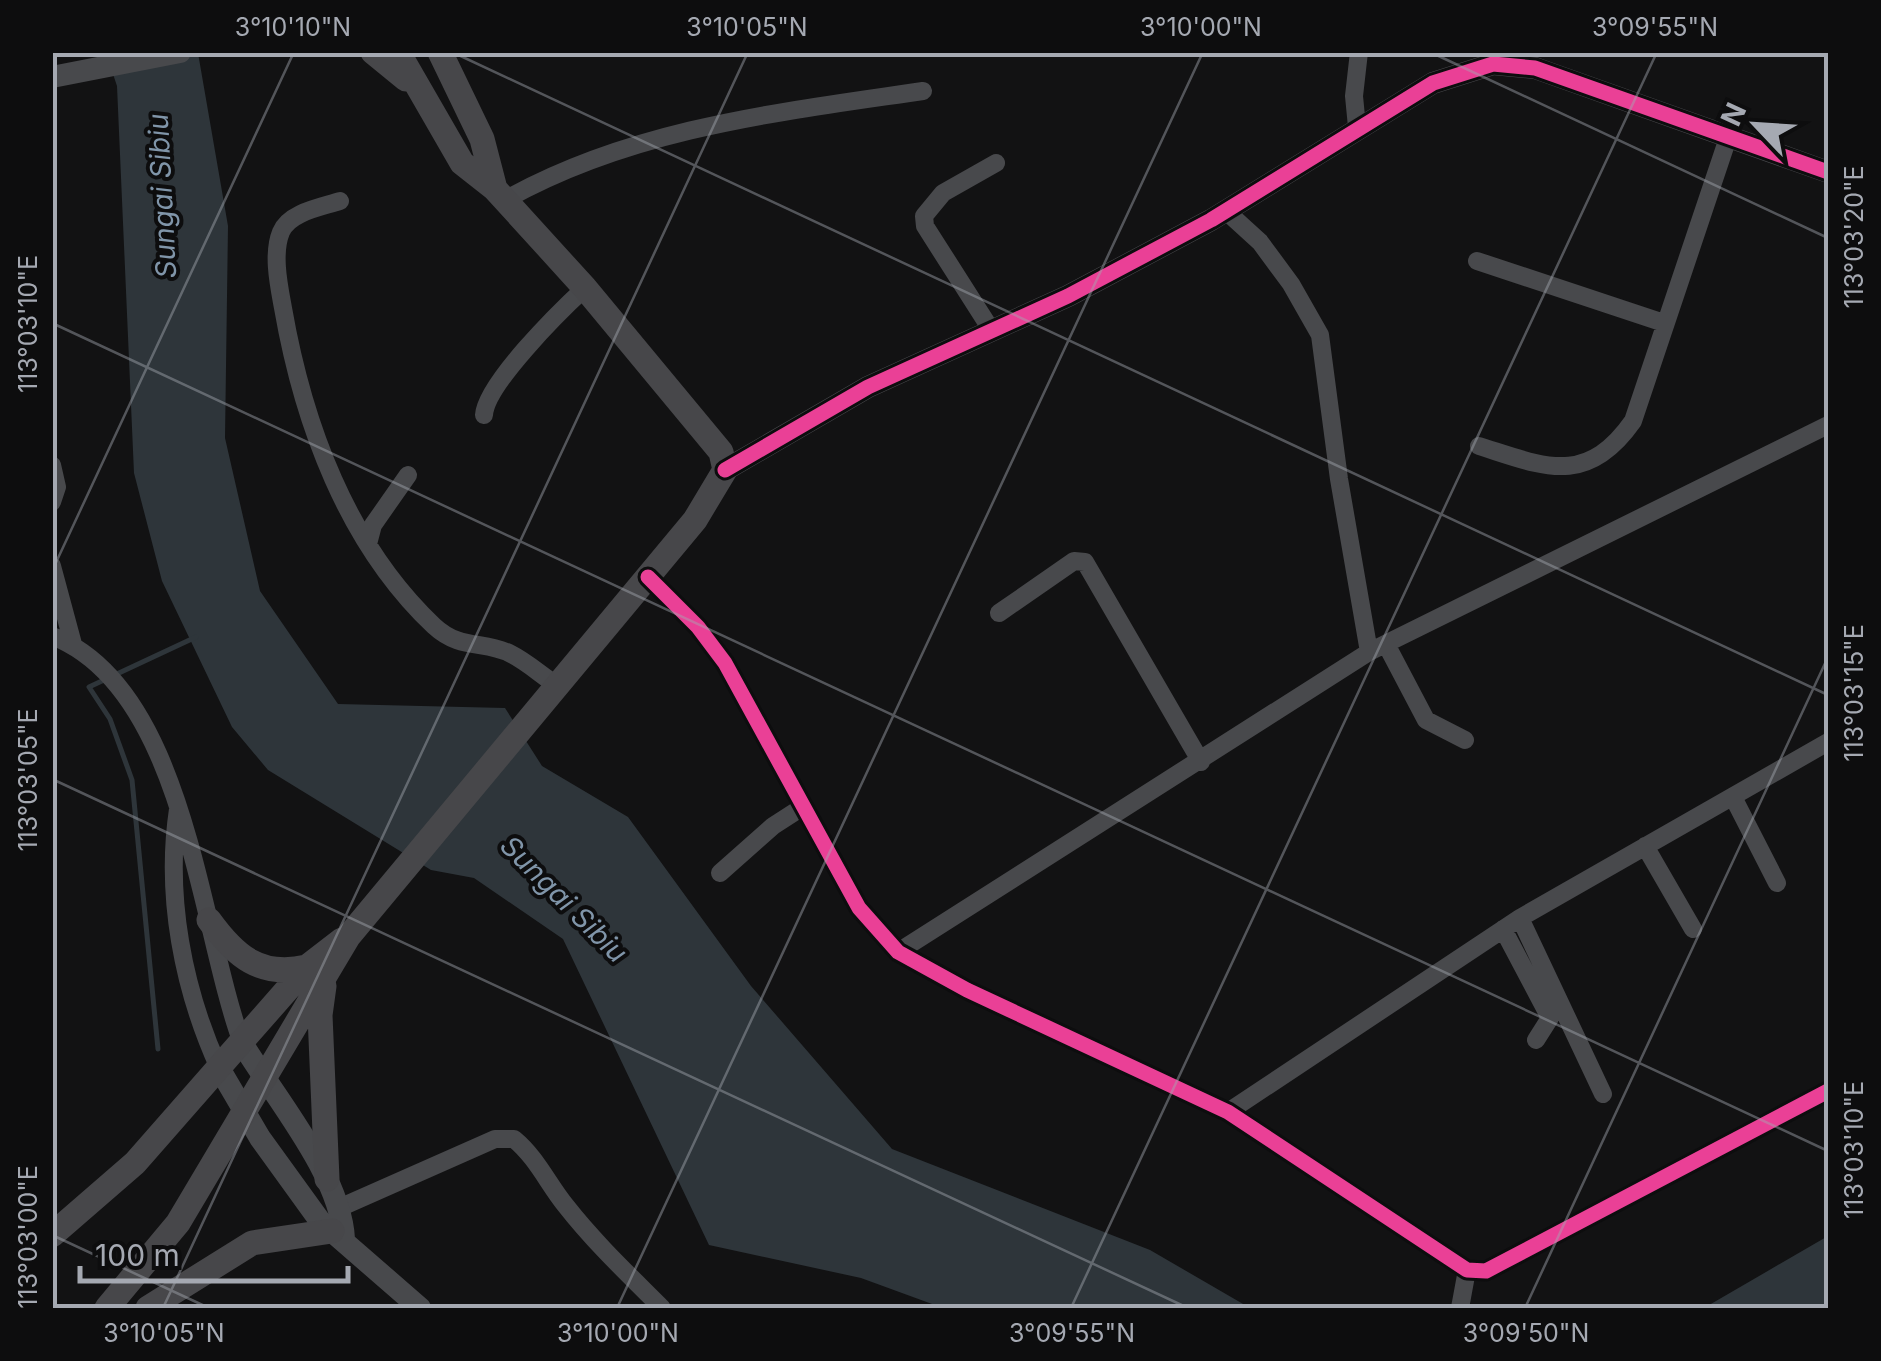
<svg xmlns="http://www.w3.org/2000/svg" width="1881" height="1361" viewBox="0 0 1881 1361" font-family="Inter,sans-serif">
  <rect width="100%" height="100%" fill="#121213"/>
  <path fill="#2e353a" d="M106,53h92l30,173 -3,212 35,153 78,113 167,4 37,58 86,51 123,169 141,163 258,101 100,58h-307l-82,-30 -152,-33 -146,-306 -89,-61 -43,-8 -163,-100 -36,-43 -70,-146 -28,-108 -17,-387z
    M1828,1236v72h-124z"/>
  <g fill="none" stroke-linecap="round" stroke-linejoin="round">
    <path stroke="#2e353a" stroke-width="5" d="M158,1049l-26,-269 -22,-61 -21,-32 107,-50"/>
    <path stroke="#48494c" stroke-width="18" d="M1357,127l-3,-31 5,-44
      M505,200c128,-72 275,-88 418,-109
      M340,201c-18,6 -51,11 -59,31 -9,22 -2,54 2,76 20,115 64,236 151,318 27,25 50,14 77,28 16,8 30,21 44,30
      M1226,211l34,31 31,42 29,51 19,144 30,173
      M1477,261l187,62
      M990,328l-65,-102 -1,-10 19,-23 53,-30
      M484,415c2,-31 76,-104 101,-127
      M1479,446c64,20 107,42 154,-25l96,-286
      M52,465l5,22 -5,15
      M368,544l5,-19 35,-50
      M52,566l21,78
      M648,577l50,50 27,36 134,245 39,44 69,38 261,122 239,158 19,1 342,-180
      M999,613l75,-52 11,1 116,200
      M52,636c133,51 147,290 190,407
      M1386,644l40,76 39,20
      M1733,797l44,86
      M178,809c-13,87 5,180 41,259
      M1645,846l48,83
      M720,873l53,-47 31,-20
      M1520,918l83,176
      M1503,929l47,89 -14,22
      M898,952l471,-300 459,-227
      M1228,1112l292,-194 308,-176
      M339,1208l156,-69h19c23,19 34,45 52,67 29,37 63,69 96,102
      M1460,1308l7,-38"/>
    <path stroke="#48494c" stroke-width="22" d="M52,77l128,-25
      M725,470l143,-83 200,-91 143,-76 222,-137 60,-19 42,4 293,104
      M242,1043c33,55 99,132 102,196
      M219,1068l41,70 60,83 100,87"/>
    <path stroke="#47474a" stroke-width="25" d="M373,52l33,27
      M440,52l42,87 13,50
      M209,920c26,36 51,58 98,47
      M324,986l-4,29 7,164
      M52,1235l83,-72 172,-196 35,-27
      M107,1308l71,-85 170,-286 347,-417 30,-50 -4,-18 -136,-164 -90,-99 -33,-26 -64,-111
      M148,1308l104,-65 80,-12"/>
    <defs>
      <path id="cycleway" d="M725,470l143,-83 200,-91 143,-76 222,-137 60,-19 42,4 293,104
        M648,577l50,50 27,36 134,245 39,44 69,38 261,122 239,158 19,1 342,-180"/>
    </defs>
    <use href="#cycleway" stroke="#0d0d0e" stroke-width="21"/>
    <use href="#cycleway" stroke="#ea4096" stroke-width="15"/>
  </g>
  <path fill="none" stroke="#a5a9b2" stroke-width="2.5" stroke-opacity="0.45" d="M452,52l1376,643M1430,52l398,186M52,323l1776,828M52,571l242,-519M52,779l1136,529M52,1235l157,73M163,1308l585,-1256M617,1308l586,-1256M1071,1308l586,-1256M1525,1308l303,-651"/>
  <g text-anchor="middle" stroke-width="8" stroke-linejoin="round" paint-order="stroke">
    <g font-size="28" font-style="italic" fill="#8095a9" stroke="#0d0d0e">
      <text transform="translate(162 196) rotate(-93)" y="10">Sungai Sibiu</text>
      <text transform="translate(564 899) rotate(45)" y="10">Sungai Sibiu</text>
    </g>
  </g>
  <rect width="1881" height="1361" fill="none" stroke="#0d0d0e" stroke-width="110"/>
  <g transform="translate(1756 125) rotate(295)" stroke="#0d0d0e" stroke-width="8" paint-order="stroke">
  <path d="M0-8L18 38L0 25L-18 38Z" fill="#a5a9b2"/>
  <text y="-15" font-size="28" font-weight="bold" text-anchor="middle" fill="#a5a9b2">N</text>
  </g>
  <path d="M80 1266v15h268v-15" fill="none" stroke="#a5a9b2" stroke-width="5"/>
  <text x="95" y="1266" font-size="30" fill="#a5a9b2" stroke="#0d0d0e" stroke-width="8" paint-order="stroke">100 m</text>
  <rect x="55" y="55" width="1771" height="1251" fill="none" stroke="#a5a9b2" stroke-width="4"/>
  <g font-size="25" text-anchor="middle" fill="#a5a9b2">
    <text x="293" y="36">3°10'10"N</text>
    <text x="747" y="36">3°10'05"N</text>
    <text x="1201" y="36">3°10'00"N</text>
    <text x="1655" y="36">3°09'55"N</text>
    <text transform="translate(1854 237) rotate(-90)" y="9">113°03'20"E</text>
    <text transform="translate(28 324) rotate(-90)" y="9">113°03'10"E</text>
    <text transform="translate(1854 693) rotate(-90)" y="9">113°03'15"E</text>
    <text transform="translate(28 780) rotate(-90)" y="9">113°03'05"E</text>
    <text transform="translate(1854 1150) rotate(-90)" y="9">113°03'10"E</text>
    <text transform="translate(28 1237) rotate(-90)" y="9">113°03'00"E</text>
    <text x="164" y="1342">3°10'05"N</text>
    <text x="618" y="1342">3°10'00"N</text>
    <text x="1072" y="1342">3°09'55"N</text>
    <text x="1526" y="1342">3°09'50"N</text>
  </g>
</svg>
